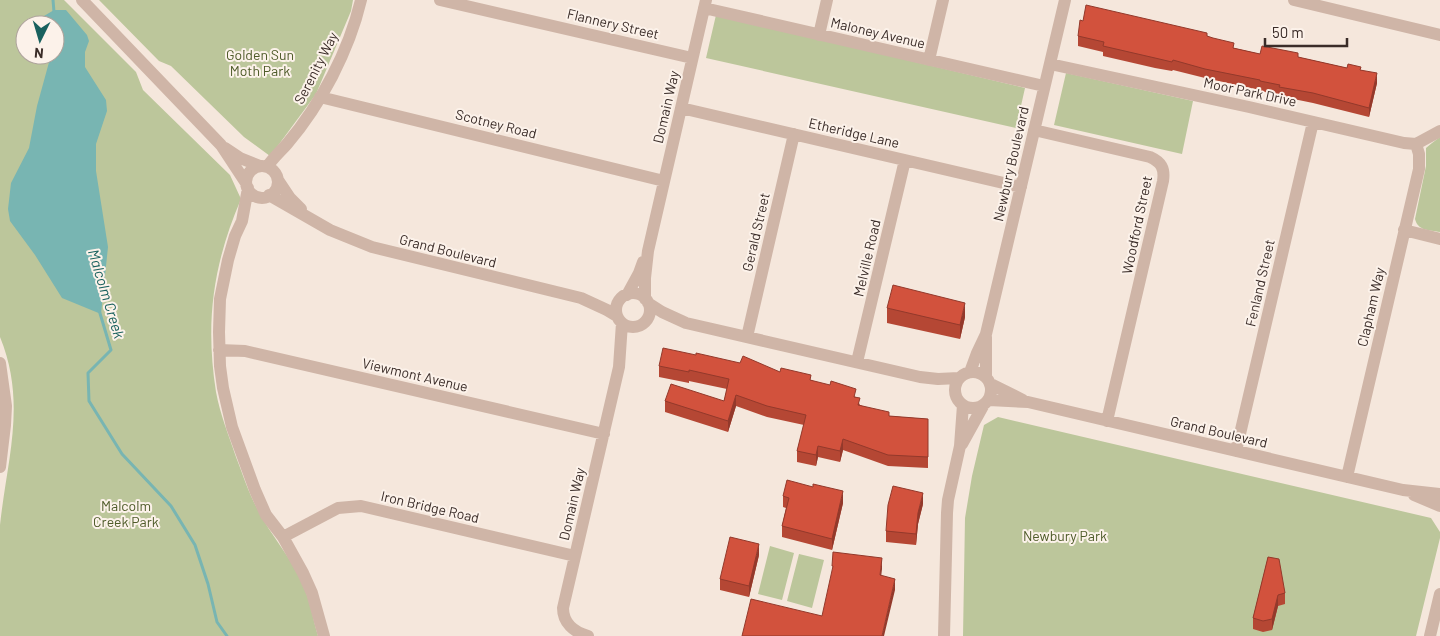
<svg xmlns="http://www.w3.org/2000/svg" width="1440" height="636" viewBox="0 0 1440 636" font-family="Barlow,sans-serif">
  <rect width="100%" height="100%" fill="#f5e7dc"/>
  <path fill="#bcc69b" fill-rule="evenodd" d="M0,0h64l72,72 7,18 87,85 11,24c-28,65 -36,123 -25,193 4,22 13,44 20,65 7,18 13,37 22,53 13,26 34,48 45,75 7,15 10,34 15,51h-318c0,-24 0,-48 0,-73 0,-12 0,-25 0,-38 7,-66 27,-122 0,-188zM25,25h30v30h-30z
    M99,0h254l-2,11 -35,83 -42,57 -4,5 -26,-19 -73,-71 -12,-5z
    M716,15l309,73 -9,40 -310,-70z
    M1066,73l127,28 -11,53 -128,-29z
    M1440,137v95c-11,-2 -22,-1 -25,-13l11,-53v-18l6,-5z
    M998,417l433,101 9,14v6l-24,98h-453l2,-118 7,-42 12,-51z
    M770,546l24,7 -12,47 -24,-6z
    M799,554l25,6 -12,48 -25,-7z"/>
  <path fill="#78b5b2" d="M54,10h12l21,25 2,6 -4,11v15l21,33 1,11 -11,33v27l12,76 -7,67 -39,-16 -27,-43 -25,-34 -2,-12 3,-26 18,-35 8,-42 14,-51h4v-30h-8l-3,-9z"/>
  <g fill="none" stroke-linecap="round" stroke-linejoin="round">
    <path stroke="#78b5b2" stroke-width="3" d="M53,0l1,12
      M99,310l12,40 -23,23 1,28 33,53 49,52 24,39 13,39 9,38 10,14"/>
    <path stroke="#cfb5a7" stroke-width="12" d="M82,0l139,145 25,38
      M440,0l252,58
      M1294,0l146,35
      M704,8l340,78
      M819,35l8,-35
      M929,60l14,-60
      M1050,64l199,43 155,36 12,1 24,-13
      M320,97l344,84
      M681,108l340,79
      M1034,130l116,27c11,5 15,11 13,24l-56,240
      M225,148l15,10 20,8
      M246 182a16 16 0 1 1 32 0a16 16 0 1 1-32 0Z
      M267,167c6,-9 13,-15 20,-23 34,-40 62,-93 74,-144
      M278,180l12,18 11,11
      M248,188l-6,33 -7,15 -7,24 -8,39 -1,33 1,34 3,22 9,39 23,63 11,25 17,22 20,36 9,20 12,43
      M269,195l61,35 42,17 209,51 26,12 10,6
      M1404,230l36,9
      M616 310a17 17 0 1 1 34 0a17 17 0 1 1-34 0Z
      M627,295l12,-22 4,-11
      M645,299v-21l3,-27 58,-251
      M648,303l14,9 24,11 234,54 18,2 21,-1
      M747,337l47,-203
      M986,337v40
      M219,350l26,1 359,83
      M857,362l48,-202
      M0,363l6,43 -1,19 -5,42
      M955 390a18 18 0 1 1 36 0a18 18 0 1 1-36 0Z
      M970,372l7,-19 9,-19 79,-334
      M991,384l32,16
      M989,400l39,2 375,88 37,4
      M962,444l21,-38
      M1236,451l77,-329
      M1347,477l72,-308v-15l-3,-10
      M1414,495l26,11
      M283,537l55,-29 23,-2 214,50
      M588,636c-14,-4 -25,-13 -25,-28l56,-241 3,-44
      M944,636l3,-123 1,-13 12,-54 3,-41
      M1430,636l10,-42"/>
  </g>
  <path fill="#b54734" d="M1078,36h129l27,12 26,6 38,3 49,11 14,2 16,13 -8,34 -56,-14 -34,-7v-1l-19,-4v-1l-55,-12 -32,-8 -1,1 -17,-3 -52,-12v-4l-25,-6z
    M887,308l78,9 -5,22 -73,-16z
    M659,366l121,6 31,8 45,17 4,8 29,11 39,3v49l-40,-2 -45,-16 -3,12 -22,-5 -2,9 -19,-4v-11l7,-26 -37,-8 -31,-11 -8,26 -63,-20v-11h59l3,-12 -38,-8v2l-30,-6z
    M783,496l60,7 -11,47 -50,-13v-11l4,-18 -3,-1z
    M923,504l-5,20 -2,21 -30,-3v-11z
    M759,555l-10,42 -29,-7v-11z
    M1268,557l17,36v11l-7,2 -6,24 -9,2 -10,-3v-11z"/>
  <path fill="#93392b" d="M1377,73v10l-8,34v-9z
    M965,303v14l-5,22v-14z
    M736,395v11l-8,26v-11z
    M843,439v11l-3,12v-11z
    M818,446v11l-2,9v-11z
    M843,491v12l-11,47v-11z
    M923,493v11l-5,20 -2,21v-11l2,-21z
    M759,544v11l-10,42v-11z
    M882,558v11l-2,17v-11z
    M895,579v11l-11,46h-2z
    M1278,595v11l-6,24v-11z"/>
  <path fill="#d2523d" stroke="#93392b" d="M1086,5l121,28v3l6,2 21,5 -1,5 27,6 2,-8 36,7v4l49,11 1,-4 13,3 -1,3 17,3 -8,35 -56,-15 -34,-6 1,-2 -20,-4v-1l-55,-11 -32,-9 -1,2 -17,-4 -52,-12 1,-4 -26,-6 2,-16 3,1z
    M893,285l72,18 -5,22 -73,-17z
    M663,348l33,7v-2l44,10 3,-7 37,16 1,-4 30,7 -1,5 20,5 1,-4 25,8 -2,8 6,1 -2,7 31,7v4l39,3v38l-40,-2 -45,-16 -3,12 -22,-5 -2,9 -19,-4 9,-36 -39,-9 -31,-11 -8,26 -63,-20 6,-17 53,17 5,-22 -40,-9v2l-30,-6z
    M787,480l26,7v-3l30,7 -11,48 -50,-13 7,-28 -6,-2z
    M893,486l30,7 -5,20 -2,21 -30,-3 2,-26z
    M730,537l29,7 -10,42 -29,-7z
    M833,552l49,6 -2,17 15,4 -13,57h-140l9,-37 71,17 11,-50h-1z
    M1268,557l11,2 6,34 -7,2 -6,24 -9,2 -10,-3z"/>
  <g text-anchor="middle" stroke-width="4" stroke-linejoin="round" paint-order="stroke">
    <g font-size="14" fill="#3a2c28" stroke="#fcf2ea">
      <text transform="translate(613 24) rotate(13)" y="5">Flannery Street</text>
      <text transform="translate(878 33) rotate(13)" y="5">Maloney Avenue</text>
      <text transform="translate(316 68) rotate(-63)" y="5">Serenity Way</text>
      <text transform="translate(1250 92) rotate(12)" y="5">Moor Park Drive</text>
      <text transform="translate(666 107) rotate(-77)" y="5">Domain Way</text>
      <text transform="translate(496 124) rotate(14)" y="5">Scotney Road</text>
      <text transform="translate(854 133) rotate(13)" y="5">Etheridge Lane</text>
      <text transform="translate(1011 164) rotate(-77)" y="5">Newbury Boulevard</text>
      <text transform="translate(1137 225) rotate(-78)" y="5">Woodford Street</text>
      <text transform="translate(756 232) rotate(-77)" y="5">Gerald Street</text>
      <text transform="translate(448 251) rotate(14)" y="5">Grand Boulevard</text>
      <text transform="translate(867 258) rotate(-77)" y="5">Melville Road</text>
      <text transform="translate(1260 283) rotate(-77)" y="5">Fenland Street</text>
      <text transform="translate(1371 307) rotate(-77)" y="5">Clapham Way</text>
      <text transform="translate(415 375) rotate(13)" y="5">Viewmont Avenue</text>
      <text transform="translate(1219 432) rotate(13)" y="5">Grand Boulevard</text>
      <text transform="translate(572 504) rotate(-77)" y="5">Domain Way</text>
      <text transform="translate(430 507) rotate(13)" y="5">Iron Bridge Road</text>
    </g>
    <g font-size="14" fill="#4e5b29" stroke="#fcf2ea">
      <text x="260" y="60">Golden Sun<tspan x="260" dy="16">Moth Park</tspan></text>
      <text x="126" y="511">Malcolm<tspan x="126" dy="16">Creek Park</tspan></text>
      <text x="1065" y="541">Newbury Park</text>
    </g>
    <g font-size="15" font-style="italic" fill="#19615e" stroke="#fcf2ea">
      <text transform="translate(106 294) rotate(73)" y="5">Malcolm Creek</text>
    </g>
  </g>
  <g transform="translate(40 40) rotate(185)"><circle r="24" fill="#fcf2ea" stroke="#aea39c"/>
  <path d="M0-4L9 19L0 12L-9 19Z" fill="#19615e"/>
  <text y="-8" font-size="14" font-weight="bold" text-anchor="middle" fill="#3a2c28">N</text>
  </g>
  <path d="M1265 38v8h82v-8" fill="none" stroke="#3a2c28" stroke-width="2.5"/>
  <text x="1272" y="38" font-size="15" fill="#3a2c28" stroke="#fcf2ea" stroke-width="4" paint-order="stroke">50 m</text>
</svg>
